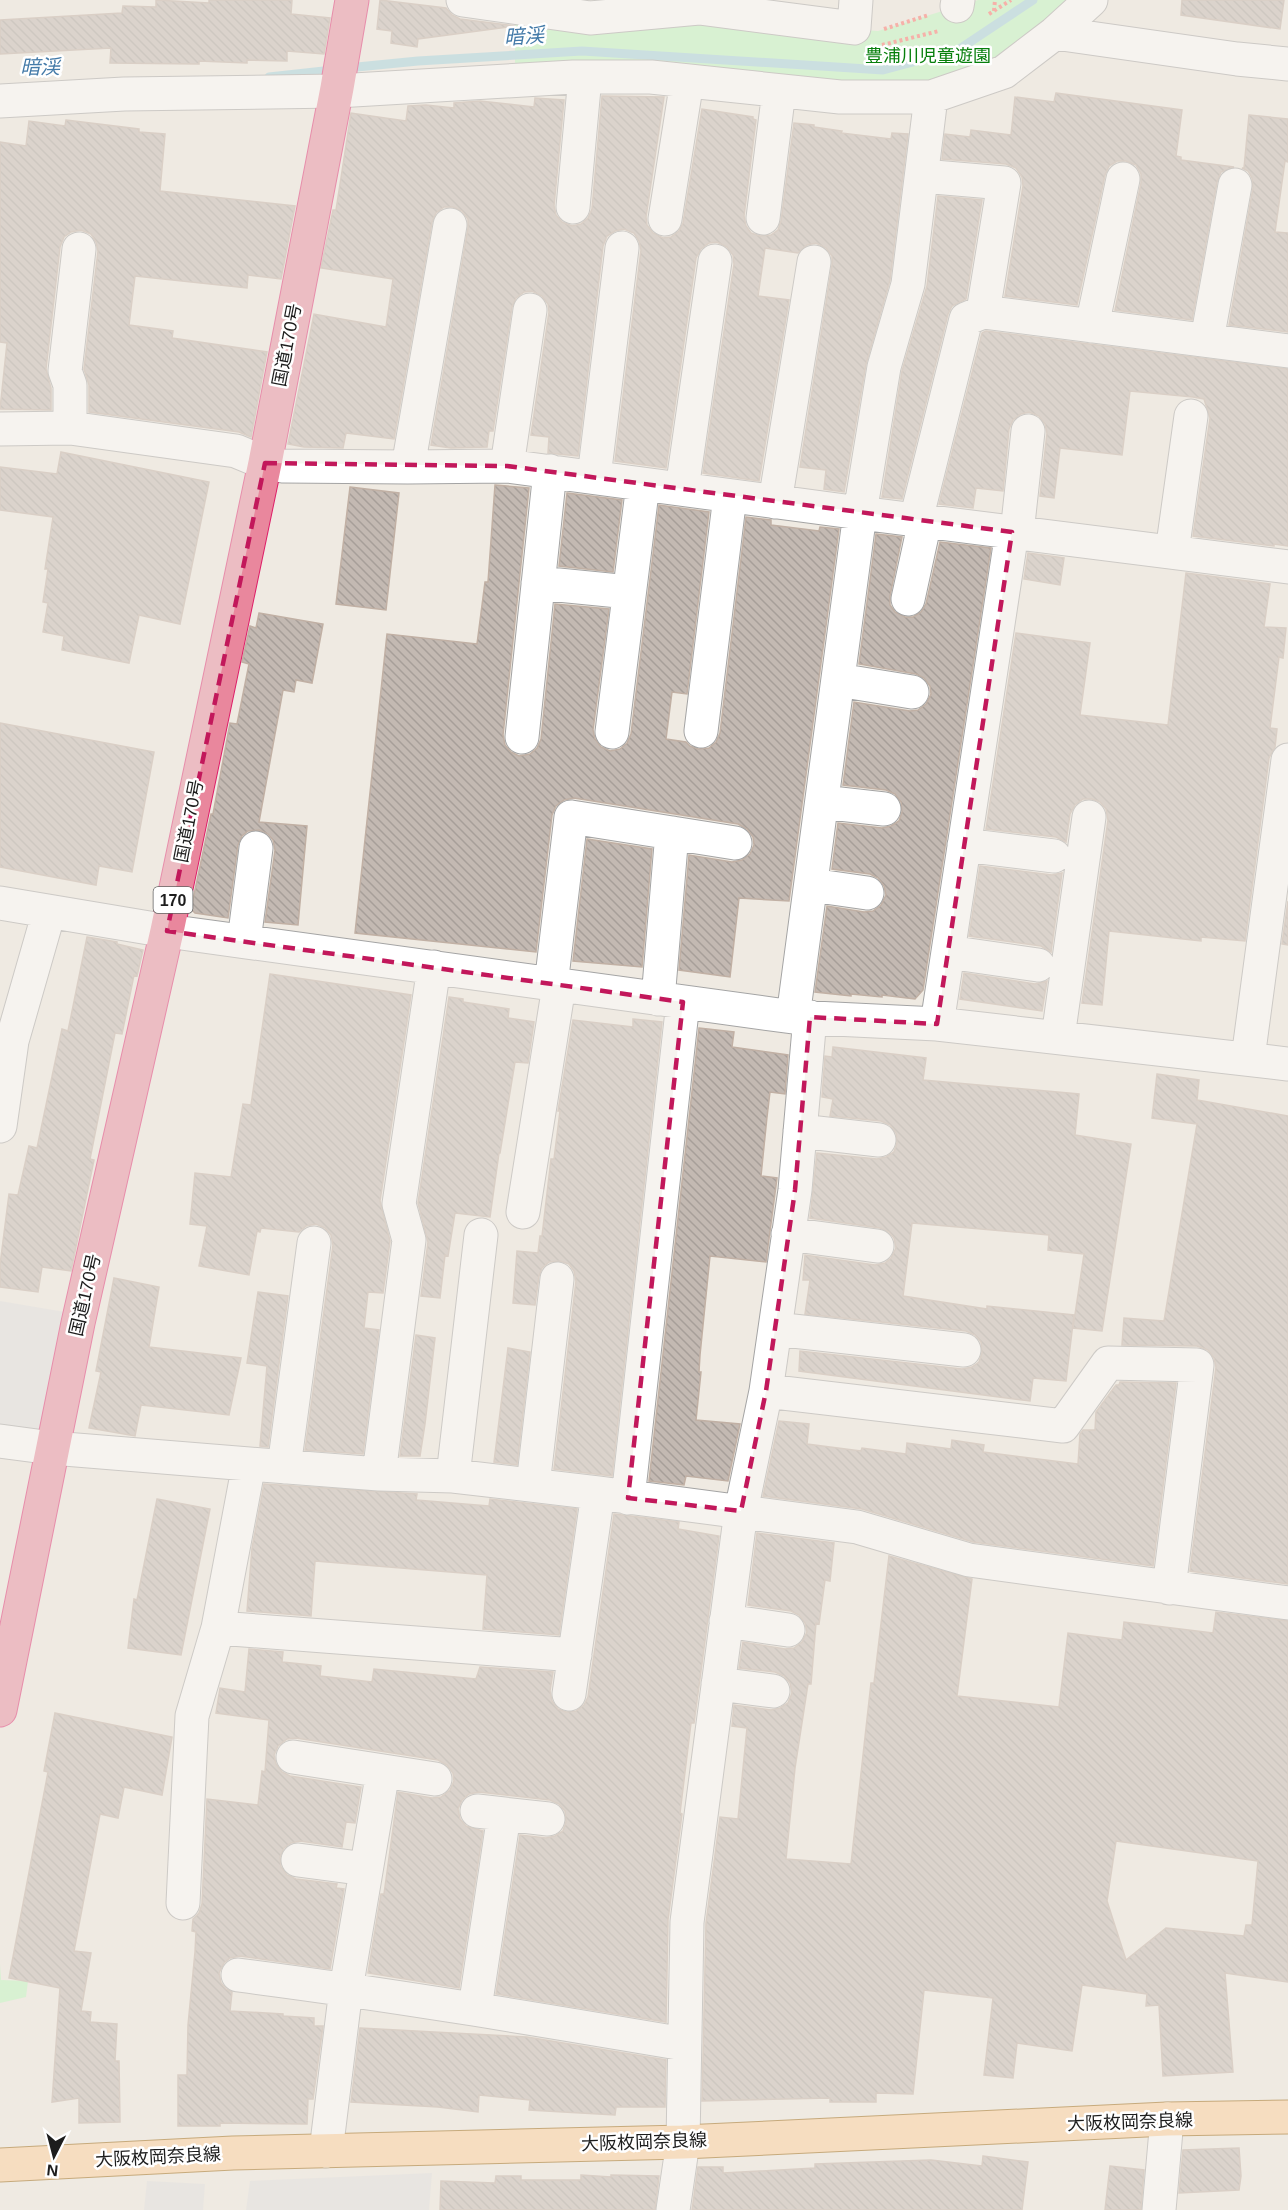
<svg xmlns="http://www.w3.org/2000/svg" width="1288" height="2210" viewBox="0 0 1288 2210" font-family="Arial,'Noto Sans JP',sans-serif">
  <defs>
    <pattern id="building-back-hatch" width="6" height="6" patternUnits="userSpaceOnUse" patternTransform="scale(1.5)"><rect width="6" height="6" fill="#c3b9b2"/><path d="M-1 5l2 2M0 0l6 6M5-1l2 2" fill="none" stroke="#a79f99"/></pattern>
  </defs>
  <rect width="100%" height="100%" fill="#efeae2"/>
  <path fill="#bdfbbf" d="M978,0h113l-36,33 -124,64 -416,-17v-73l363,24z
    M0,1964l1,16 27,1 -2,16 -26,6z"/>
  <path fill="#e1e1e1" d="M0,1301l65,11 -20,123 -45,-8z
    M432,2173l-3,37h-183l4,-29z
    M147,2181l58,3 -2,26h-59z"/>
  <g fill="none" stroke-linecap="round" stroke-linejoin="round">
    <path stroke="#a1d3de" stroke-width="9" d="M347,68l71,-7 164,-10 301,19 75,-20 75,-50
      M269,77l64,-7"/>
  </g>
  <path fill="url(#building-back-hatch)" stroke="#c1b0a4" stroke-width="1.5" fill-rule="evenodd" d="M156,0l53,3v-3h83l-1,14 39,4 -6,36 -37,-3v10l-40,-1v3l-48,-2v3l-89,-1 1,-15 -111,6v-34l122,-7 1,-7 33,1z
    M380,0l66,8 6,7 8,4 55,7 -97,13 -1,8 -26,-4 1,-12 -15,-2z
    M1182,0h102l-4,29 -99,-14z
    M1056,93l126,17 -6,46 5,1v3l53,7 -13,5 -4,10 -25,138 -77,-10 26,-127v-9l-5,-9 -10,-4h-9l-8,5 -4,9 -28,130 -72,-9 18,-110 -1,-9 -6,-9 -10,-4 -64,-5 3,-25 25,3 1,-7 40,5 4,-38 39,5z
    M602,96l62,1 -18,120 1,8 6,8 10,5 8,-1 8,-6 4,-8 19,-114 51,8v2l3,1 -12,96 2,10 5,7 9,3 11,-1 7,-5 3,-9 13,-98 20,2v2l28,4 -1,2 50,6 1,-6 16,1 -18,146 -24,84 -22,128 -20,-3 2,-19 -26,-3 32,-202v-9l-6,-8 -10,-5 -9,2 -9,8 -33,-5 -7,48 31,4 -30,181 -56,-8 31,-209 -1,-9 -6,-8 -10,-5 -8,1 -8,6 -5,9 -30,210 -51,-7 26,-211 -2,-9 -5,-8 -10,-4 -9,2 -8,5 -4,10 -25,210 -30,-3 1,-16 -18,-2 18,-123 -1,-8 -6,-8 -10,-5 -8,1 -8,6 -4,9 -19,124h-4l-2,16 -36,1 -20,-3 37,-217v-9l-6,-8 -9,-4h-9l-8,6 -4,9 -38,217 -48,-6 -3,15 -39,-1 -16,-3 26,-130 72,13 7,-48 -72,-11 12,-58h3l15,-97 55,8 2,-15 18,-1 28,3v-5l26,-2 54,6 1,-9 29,2 -10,106 2,9 6,7 10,4 9,-2 7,-6 4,-9z
    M1249,115l39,4v43l-3,-1 -10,71 13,1v99l-59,-7 24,-137 -1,-10 -4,-7 -6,-3h2z
    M66,120l73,9v3l26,2 -5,57 135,15 -14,73 -33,-4 -1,13 -112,-12 -6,49 44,6 -1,7 95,14 -16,85 -12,-5 -150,-20v-27l-5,-16 14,-118 -2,-9 -5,-8 -10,-4 -10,2 -7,5 -4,10 -14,122 5,19v22l-51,-1 7,-66 -7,-1v-200l26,4 3,-25 36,5z
    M938,196l44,4 -16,99 -14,7 -4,8 -46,185 -20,-2 20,-126 25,-85z
    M986,331l302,38v177l-14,-2v2l-81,-10 17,-118 -6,-19 -11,-2 -63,-6 -8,64 -62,-7 -6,50 -14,-2 7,-63 -2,-9 -6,-8 -10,-4 -8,2 -8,6 -4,9 -6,62 -27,-3 -3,20 -34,-4 43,-171z
    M61,452l148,30 -29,142 -41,-9 -10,48 -67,-13 2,-14 -21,-4 5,-29 -5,-1 5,-33h-3l8,-52 -53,-7v-43l57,7z
    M495,485l34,3 -26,247 2,10 6,7 8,4 11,-2 7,-6 4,-9 14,-135 54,5 -16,121 2,9 6,8 9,4 10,-2 7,-6 4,-9 28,-229 50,7 -22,182 -15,-2 -6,47 20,3 4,4 8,3 11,-1 7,-6 4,-9 26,-216 25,3v5l48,6 1,-4 19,2 -50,372 -50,-3 -9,79 -51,-7 10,-115 43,7 10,-2 8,-6 4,-9 -1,-8 -6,-8 -9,-5 -164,-26 -10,2 -8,6 -4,9 -16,137 -181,-19 32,-299 90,10 8,-62h3z
    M350,487l49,6 -13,117 -50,-6z
    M567,493l55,7 -9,72 -54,-6z
    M876,534l26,3 -12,59v9l5,7 10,5h8l8,-5 5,-8 14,-62 51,6 -68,442 -8,9 -33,-4v2l-31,-3v2l-36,-4 12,-86 37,6 9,-1 8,-6 5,-10 -2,-9 -6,-8 -8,-4 -38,-5 6,-46 44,5 9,-2 8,-5 3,-9 -1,-10 -6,-8 -9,-4 -43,-5 11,-83 56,9 8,-1 8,-6 5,-10 -1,-8 -6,-8 -8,-4 -57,-10z
    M1028,553l36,5 -4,27 -36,-6z
    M1186,573l84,11 -6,43 22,1 -3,30 -4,-1 -9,71 7,1 -2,18 -6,11 -24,183 -44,-4v4l-92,-10 -7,74 -20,-2 26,-183 -2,-11 -6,-7 -8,-3h-9l-8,6 -5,9 -4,28 -10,-5 -70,-8 30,-196 74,10 -10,72 88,10z
    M259,613l64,11 -11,59 -16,-3 -2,12 -11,-2 -24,132 48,4 -9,99 -33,-3 10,-72 -2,-10 -5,-6 -9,-4 -11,1 -6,5 -4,9 -10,73 -33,-5 -4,-4 20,-95h2l17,-91 7,1 12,-60 -7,-2 8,-36 6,2z
    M0,723l154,29 -22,120 -33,-6 -3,19 -96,-18z
    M587,839l65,10 -10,118 -69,-6z
    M980,866l72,9 10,-2 -11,79 -10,-6 -72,-10z
    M1288,901v44l-6,-1z
    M87,937l30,5v2l26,6 -6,26 -3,-1 -12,59 -7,-1 -25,126 4,1 -23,111 -29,-4 -4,25 -38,-5v-22l9,-71 9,1 11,-49 8,2 25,-119 6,2z
    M964,973l71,11 12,-3 -5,30 -82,-12z
    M270,974l141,21 -31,206 10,40 -7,52 -15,-1 -4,36 15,2 -16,124 -58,-4 28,-205 -2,-10 -6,-7 -9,-4 -10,2 -7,6 -38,-4 -1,4 -3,-1 -8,44 -50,-9 8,-40 -17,-2 5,-51 36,4 12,-73 8,1z
    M449,997l14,2v3l46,7 -1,9 26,4 -6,41 -13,-1 -15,91h-1l-9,64 -35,-4 -7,43 -3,-1 -5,43 -19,-2 7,-54 -10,-39z
    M633,1019l29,3 -50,454 -58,-7 22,-188 -2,-10 -5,-7 -9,-3 -11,1 -7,6 -3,8 -4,29 -22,-2 4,-52 21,2 2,-17h2l9,-77h3l6,-48h-2l15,-91 60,7z
    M699,1028l35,4 -2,15 56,8 -3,39 -15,-2 -3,25 -6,59 16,2 -11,84 -56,-6 -10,99 -1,17h2l-5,48 44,4 -12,57 -42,-5 -2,9 -35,-4z
    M833,1047l93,11 -3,22 156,14 -4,41 56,9 -29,187 -29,-3 11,-74 -36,-4 1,-15 -137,-12 -9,73 84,13v-3l87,9 -8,66 -33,-3 -3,23 -231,-30 1,-20 162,18 10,-2 7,-5 3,-9 -1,-11 -6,-7 -9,-4 -161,-17 5,-34h-7l2,-25 70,10 10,-2 6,-5 5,-10 -2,-10 -5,-6 -9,-4 -70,-10 7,-65 60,6 9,-2 8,-5 3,-9 -1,-10 -6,-8 -9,-4 -51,-5 3,-17 -11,-2 3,-41 7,1z
    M1157,1074l42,6 -2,20 91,16v468l-98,-13 26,-204 -2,-9 -6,-8 -11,-4 -75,-1 2,-27 40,3 33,-197 -45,-6z
    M114,1278l45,9 -10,60 92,11 -12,57 -88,-10 -6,31 -46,-8 12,-56 -5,-1z
    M258,1292l30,4 -20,151 -8,-1 7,-80 -20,-3z
    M416,1335l19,3 -10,86 -5,32h-20z
    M508,1348l22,4 -13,113 -23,-3z
    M1120,1382l56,1 -23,183 -180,-24 -111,-33 -99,-13 16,-75 30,3 -2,20 54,7 1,-3 44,6 1,-11 44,6 1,-9 32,5 -1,7 95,12 2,-30 3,-4h12l1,-18 20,-27h3z
    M264,1484l153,10 -1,6 73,6 1,-7 87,10 -18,126 -76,-6 4,-54 -172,-14 -4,55 -64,-5 5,-63z
    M157,1499l53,10 -29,146 -53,-7 6,-49 3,1z
    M614,1514l65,8 -1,7 41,7 -25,187h-3l-11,90 2,1 -14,106 -2,102 -170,-28 24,-159 26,3 9,-2 8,-5 3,-9 -1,-11 -6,-7 -9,-4 -71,-8 -10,2 -7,6 -4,9 2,10 6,7 17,5 -24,157 -91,-15 13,-79h3l14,-102 34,6 9,-1 9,-7 4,-9 -1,-8 -6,-8 -9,-5 -142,-22 -9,1 -9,7 -4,9 2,9 6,8 8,4 71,11 -6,36 -9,-1 -4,25 -42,-6 -9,2 -7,5 -4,9 1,10 6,8 9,4 41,5 -1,4 8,1 -14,80 -90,-13 -10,2 -6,5 -5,10 2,10 5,6 6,3 -2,19 53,3v2l31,2v8h9l-10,73h-5l-1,25 -87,-1v3h-42v-51h9l1,-50 7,-73 1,-20 -4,-1 1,-12 6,-6 3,-9 5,-105 51,6 4,-34 3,1 4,-52 -53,-7 4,-25 25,4 4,-43 34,3 -1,10 39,4 -1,10 52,6 2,-13 102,10 4,-12 73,5 -3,19 2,10 6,8 8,3 10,-1 8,-6 4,-8z
    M757,1533l77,10 -4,38 -5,-1 -6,44 -3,-1 -5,61h-3l-13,84 -9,91 65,5 20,-181h3l15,-127 83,23 -15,117 102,11 9,-74 54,7 2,-18 89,11 3,-21 72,9v361l-63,-9 8,99 -70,4 -4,-71 -13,1 1,-12 -65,-9 -10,66 -55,-8 -4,35 -29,-3 9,-77 -69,-8 -11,104 -37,-1v9h-46v-4l-128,3 4,-178 14,-106 18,2 9,-91 -15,-2 2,-21 37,5 9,-2 8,-5 4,-10 -2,-10 -6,-7 -9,-4 -36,-4 4,-26 42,7 9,-1 8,-6 5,-10 -2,-9 -6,-8 -8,-4 -43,-6zM1116,1841l142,20 -6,64h-6l-2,11 -78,-8 -40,32 -19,-59z
    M55,1713l117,24 -10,58 -38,-8 -6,31 -18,-4 -26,137 17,2 -10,58 10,1 -1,10 27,2 -2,37h4l1,61 -41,1v-25l-27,4 8,-114 -51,-10 39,-206 -4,-1z
    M360,2028l167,9 139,23 -1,47h-49l-1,8 -86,-5 1,-10 -51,-5 -1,17 -40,-5 -87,-5z
    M1239,2148l2,28 -2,14 -60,3 4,-43z
    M983,2156l45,6 -6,48h-330l6,-43h25v6l92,-5v-4l116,-4 51,6z
    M1110,2166l34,4 -3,40h-36z
    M581,2175l30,2v-2l48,1 -4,34h-215l1,-29 54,2 1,-7h25v4h60z"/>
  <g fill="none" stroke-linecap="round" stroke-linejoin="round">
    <defs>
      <path id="minor" d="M463,0l127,18 109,-10 155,20 2,-28
        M957,6l1,-6
        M1055,33l182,26 51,5
        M0,101l124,-7 213,-3 236,-14h78l189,20h91l73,-25 51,-39 36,-33
        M922,176l82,7 -21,129
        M573,207l12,-130
        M763,218l16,-127
        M665,219l22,-138
        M1092,326l31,-147
        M1207,340l28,-155
        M70,428v-43l-5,-14 14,-122
        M0,429l70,-1 166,23 29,12 18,3 125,1 99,-1 353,47 428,54
        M507,466l23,-156
        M408,467l42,-242
        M594,477l28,-229
        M682,489l33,-228
        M775,502l39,-240
        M916,520l50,-201 17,-7 305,39
        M1017,533l11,-102
        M1172,552l19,-136
        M538,583l91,9
        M908,599l17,-78
        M838,680l74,12
        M701,731l29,-235
        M612,732l31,-248
        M522,737l28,-266
        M822,802l62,7
        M964,845l90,11
        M811,885l56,8
        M0,903l167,28 626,86 144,7 351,40
        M244,941l12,-93
        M948,952l90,13
        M551,985l20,-168 164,26
        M658,999l14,-166
        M793,1017l67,-504 24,-146 24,-83 23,-187
        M937,1024l75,-492
        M1058,1037l31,-220
        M1248,1058l40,-298
        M0,1126l12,-85 37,-129
        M800,1131l79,9
        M523,1212l36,-226
        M788,1234l89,12
        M775,1329l189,21
        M766,1391l297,35 45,-63 89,2 -28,223
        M0,1441l52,7 197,16 130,10 74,2 145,17 259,34 112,33 319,43
        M284,1467l30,-224
        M379,1474l30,-234 -10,-36 35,-237
        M453,1476l28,-241
        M533,1485l24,-206
        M628,1498l55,-496
        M726,1621l62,9
        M218,1628l357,27
        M718,1684l55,7
        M569,1694l29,-201
        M293,1757l142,22
        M477,1811l71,8
        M298,1860l68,9
        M183,1903l9,-187 26,-88 31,-164
        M238,1975c150,19 298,44 446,69
        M475,2008l29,-193
        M326,2151l20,-162 37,-218
        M673,2210l10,-68 4,-220 54,-411 25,-120 29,-201 15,-173
        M1159,2210l8,-91"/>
      <path id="major" d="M0,2165l233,-12 450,-11 484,-23 121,-2"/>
      <path id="highway" d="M0,1710l78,-387 89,-392 98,-468 72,-375 15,-88"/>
    </defs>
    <use href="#minor" stroke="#a4a4a4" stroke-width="35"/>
    <use href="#major" stroke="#965e00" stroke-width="35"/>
    <use href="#highway" stroke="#de1e68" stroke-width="35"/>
    <path stroke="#fe6d64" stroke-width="4" stroke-dasharray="3 3" stroke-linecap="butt" d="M994,11l1,-11
      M989,14l22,-14
      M884,29l45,-14
      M882,45l57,-14"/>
    <use href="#minor" stroke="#fff" stroke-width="33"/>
    <use href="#major" stroke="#ffce97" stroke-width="33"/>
    <use href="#highway" stroke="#e9879d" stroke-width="33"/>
  </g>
  <path d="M0 0H1288V2210H0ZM265,463l242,3 505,66 -75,492 -127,-7 -15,173 -29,201 -25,120 -113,-13 55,-496 -516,-71z" fill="#efeae2" fill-opacity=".55" fill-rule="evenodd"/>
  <path fill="none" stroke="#c2185b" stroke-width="4.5" stroke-dasharray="12 8" stroke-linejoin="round" d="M265,463l242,3 505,66 -75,492 -127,-7 -15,173 -29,201 -25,120 -113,-13 55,-496 -516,-71z"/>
  <g text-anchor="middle" stroke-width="5" stroke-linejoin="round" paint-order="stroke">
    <rect fill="#fff" stroke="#616161" stroke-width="1.5" x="153.5" y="887" width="39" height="26" rx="4.5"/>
    <g font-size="16" font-weight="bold" fill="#1d1d1d">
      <text x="173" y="906">170</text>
    </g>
    <g font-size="18" fill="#077f0c" stroke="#fff">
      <text x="928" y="62">豊浦川児童遊園</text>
    </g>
    <g font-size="18" fill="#1d1d1d" stroke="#fff">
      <text transform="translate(287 345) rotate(-79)" y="6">国道170号</text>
      <text transform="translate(189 821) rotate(-79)" y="6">国道170号</text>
      <text transform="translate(85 1295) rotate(-77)" y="6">国道170号</text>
      <text transform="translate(1130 2122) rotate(-2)" y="6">大阪枚岡奈良線</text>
      <text transform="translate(644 2142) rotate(-2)" y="6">大阪枚岡奈良線</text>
      <text transform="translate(158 2157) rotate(-3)" y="6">大阪枚岡奈良線</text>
    </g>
    <g font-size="20" font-style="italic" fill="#437aa8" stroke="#fff">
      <text transform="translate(524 36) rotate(-4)" y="7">暗渓</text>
      <text transform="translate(40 67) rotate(-1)" y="7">暗渓</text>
    </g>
  </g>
  <g transform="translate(54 2156) rotate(186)" stroke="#ffffff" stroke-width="4.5" paint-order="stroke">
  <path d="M0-4.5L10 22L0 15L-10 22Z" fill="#1d1d1d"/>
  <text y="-9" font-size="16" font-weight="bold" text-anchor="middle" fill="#1d1d1d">N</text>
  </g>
</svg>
